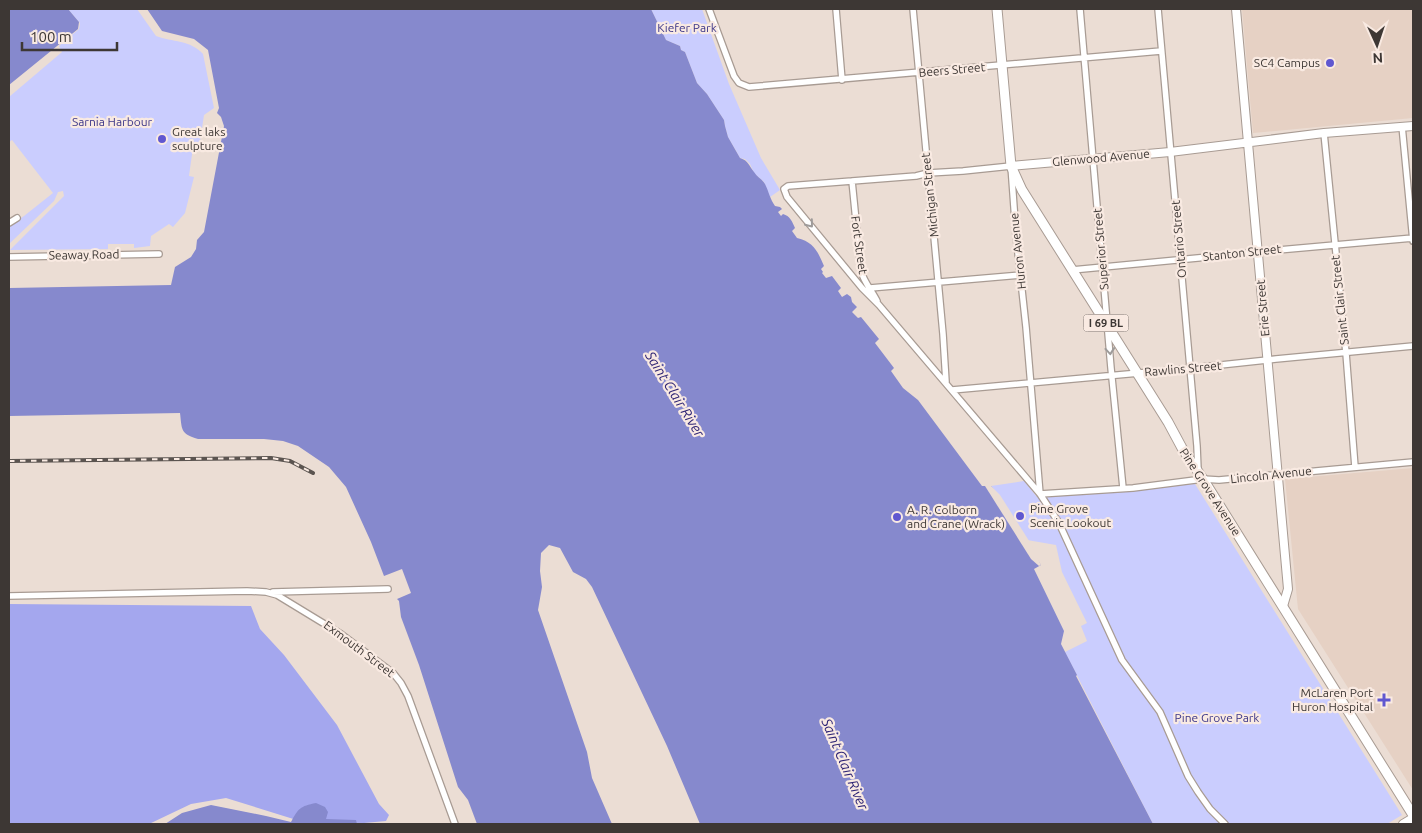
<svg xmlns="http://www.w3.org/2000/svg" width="1422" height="833" viewBox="0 0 1422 833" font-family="Ubuntu,sans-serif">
  <rect width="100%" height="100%" fill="#ebddd4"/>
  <path fill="#e6d1c4" d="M1242,9h171v109l-160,15z
    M1413,468v322l-115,-181 -13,-130z"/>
  <path fill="#cacdfe" d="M68,9h69l19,27c16,6 35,4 47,18l11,54 -10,7 -5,33 -6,-1 -4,29 5,1 -9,36 -12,14 -4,-3 -18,12 -1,10 -16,2v-4h-26v5l-98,1 54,-54 -1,-5 -5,1 -4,9 -45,43v-18l15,-10 29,-23 -41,-53 -3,2v-45l53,-45 -3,-6 20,-17 1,-6z
    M651,9h51l27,75 32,74 19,32 -10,7 -6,-15 -10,-9 -4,-9 -5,-5 -5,-1 -5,-9 -7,-12 -3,-11 -1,-6 -17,-26 -10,-11 -12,-31 -4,-2 -1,-4 -14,-6z
    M1024,481l13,16 158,-13 207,331 -15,9h-234l-88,-172 22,-11 -6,-15 6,-3 -25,-51 -6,-27 -29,-5 -28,-44 -8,-10z"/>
  <path fill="#a4a7ee" d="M9,604l242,2 9,23 24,26 53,70 42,79 10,11 -3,6 -22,2 -61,-1 -77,-24 -35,6 -42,20h-140z"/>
  <path fill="#8689cd" d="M9,9h59l11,13 -1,7 -69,56z
    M147,9h504l15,31 14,6 1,4 4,2 12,31 10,11 17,26 1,6 3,11 12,21c9,3 9,8 14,14 3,5 8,7 11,12 4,8 5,15 10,22l5,1 2,2 -4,3 3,4 2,-2c7,2 9,7 12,14l-3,3 5,7c17,4 21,14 27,28l-3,3 2,3 -1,1 4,5 6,-2 9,12 -3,3 4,6 5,-3 4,3 1,5 5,5 -5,5 6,6 3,-1 18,22 -4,4 19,25 -3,3 12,17 15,12 64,86h9l8,10 42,69 -7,4 30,62 -3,13 16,31 -1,1 77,148h-453l-33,-78 -75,-159 -6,-8 -13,-7 -13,-24 -11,-3 -8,8 -1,18 2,16 -4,23 49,142 5,26 20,46h-135l-9,-24 -10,-13 -39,-122 -18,-48 -2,-16 -2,-2 14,-6 -9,-24 -18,7 -13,-34 -25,-55 -17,-20 -31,-21 -15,-5 -19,-2h-66c-18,-5 -16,-10 -18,-26l-171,3v-128l162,-3 4,-18 16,-10 5,-8 1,-9 7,-8 20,-106 -3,-9 -4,-4 2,-5 -11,-58 -14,-11 -32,-8z
    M316,803l9,4 3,5 -2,7 30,1 1,4h-192l17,-11 29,-8 55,11 25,6c7,-13 9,-16 25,-19z"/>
  <path fill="#ebddd4" d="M985,486h6l9,9 31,49 10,21 -2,1 -8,-7z"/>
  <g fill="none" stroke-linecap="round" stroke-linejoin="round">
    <defs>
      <path id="street" d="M709,9l25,67 5,7 10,4 412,-36
        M836,9l6,71
        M913,9l30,325 3,48
        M1080,9l31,359 12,120
        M1158,9l39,437 1,24
        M1402,126l11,115
        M1324,133l22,220 9,114
        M852,181l9,90c3,11 11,20 16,30
        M9,223l8,-5
        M9,257l150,-3
        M1072,270l178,-17 16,-2 147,-13
        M870,288l150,-13
        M952,390l231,-21 93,-10 137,-13
        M1040,494l-14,-167 -10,-92 -5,-69 -48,5 -35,2 -12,3 -128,10 -4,3 3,8 75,91 17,17 161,189 19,29 63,137 38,52 28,64 10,16 12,17 15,15
        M1040,494l93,-6 70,-9 16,1 194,-18
        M273,592l115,-3
        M9,596l238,-5 19,1 11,3 64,39 52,39 8,10 7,13 47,128"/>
      <path id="secondary" d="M1236,9l52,580 -5,17
        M1011,166l159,-14 154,-19 89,-7
        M1403,824l10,-6"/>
      <path id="primary" d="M997,9l14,157 11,24 146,232 14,26 21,31 210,336"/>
    </defs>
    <use href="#street" stroke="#a89b93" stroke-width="8"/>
    <use href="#secondary" stroke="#a89b93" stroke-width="10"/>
    <use href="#primary" stroke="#a89b93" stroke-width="11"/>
    <use href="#street" stroke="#fff" stroke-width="5.5"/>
    <use href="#secondary" stroke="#fff" stroke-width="8"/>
    <use href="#primary" stroke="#fff" stroke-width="9"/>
    <defs>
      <path id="rail" d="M9,461l262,-3 19,3 23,12"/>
    </defs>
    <use href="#rail" stroke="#5b5450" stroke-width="4"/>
    <use href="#rail" stroke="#f9eae2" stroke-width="2" stroke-dasharray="5.5" stroke-linecap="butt"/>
  </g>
  <defs><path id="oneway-chevron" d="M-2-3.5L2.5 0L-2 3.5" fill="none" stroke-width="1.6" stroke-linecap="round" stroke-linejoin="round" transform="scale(1.25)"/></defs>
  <g stroke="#9e9b9a">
    <use href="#oneway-chevron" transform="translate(810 224) rotate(51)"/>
    <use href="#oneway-chevron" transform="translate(1110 351) rotate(85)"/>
  </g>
  <g fill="#6057d0" stroke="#f9eae2" stroke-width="2">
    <circle cx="1330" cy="63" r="5"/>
    <circle cx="162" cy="139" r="5"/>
    <circle cx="1020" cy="516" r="5"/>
    <circle cx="897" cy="517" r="5"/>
    <path d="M1381.5 692.5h5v5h5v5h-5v5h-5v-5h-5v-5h5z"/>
  </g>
  <g text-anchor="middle" stroke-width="4.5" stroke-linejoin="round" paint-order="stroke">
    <rect fill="#f9eae2" stroke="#756d68" stroke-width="1" x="1083.5" y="314.5" width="45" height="17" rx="4"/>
    <g font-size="11" font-weight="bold" fill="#3d3734">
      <text x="1106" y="327">I 69 BL</text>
    </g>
    <g font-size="12" fill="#3c3688" stroke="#f9eae2">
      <text x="687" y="32">Kiefer Park</text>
      <text x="112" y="126">Sarnia Harbour</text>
      <text x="1217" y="722">Pine Grove Park</text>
    </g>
    <g font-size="12" fill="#3d3734" stroke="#f9eae2" text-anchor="start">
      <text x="1320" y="67" text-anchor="end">SC4 Campus</text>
      <text x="172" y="136">Great laks<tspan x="172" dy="14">sculpture</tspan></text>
      <text x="1030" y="513">Pine Grove<tspan x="1030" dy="14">Scenic Lookout</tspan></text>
      <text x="907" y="514">A. R. Colborn<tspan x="907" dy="14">and Crane (Wrack)</tspan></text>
      <text x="1373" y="697" text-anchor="end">McLaren Port<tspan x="1373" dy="14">Huron Hospital</tspan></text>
    </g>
    <g font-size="12" fill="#3d3734" stroke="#f9eae2">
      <text transform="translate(952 70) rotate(-5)" y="4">Beers Street</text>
      <text transform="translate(1101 158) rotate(-5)" y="4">Glenwood Avenue</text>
      <text transform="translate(930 195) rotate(-96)" y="4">Michigan Street</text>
      <text transform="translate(1179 239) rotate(-95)" y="4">Ontario Street</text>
      <text transform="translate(859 245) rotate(82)" y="4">Fort Street</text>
      <text transform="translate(1101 249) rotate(-95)" y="4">Superior Street</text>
      <text transform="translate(1018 251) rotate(-96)" y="4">Huron Avenue</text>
      <text transform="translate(1242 253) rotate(-6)" y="4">Stanton Street</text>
      <text transform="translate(84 255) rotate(-1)" y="4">Seaway Road</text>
      <text transform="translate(1340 300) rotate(-96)" y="4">Saint Clair Street</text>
      <text transform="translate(1263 308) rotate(-95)" y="4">Erie Street</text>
      <text transform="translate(1183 369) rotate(-5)" y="4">Rawlins Street</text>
      <text transform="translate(1271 475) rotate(-6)" y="4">Lincoln Avenue</text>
      <text transform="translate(1210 492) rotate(57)" y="4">Pine Grove Avenue</text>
      <text transform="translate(359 649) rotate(37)" y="4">Exmouth Street</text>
    </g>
    <g font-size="14" font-style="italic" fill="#2d2374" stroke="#f9eae2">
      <text transform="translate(675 394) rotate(58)" y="5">Saint Clair River</text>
      <text transform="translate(845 764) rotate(67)" y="5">Saint Clair River</text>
    </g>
  </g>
  <rect width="1422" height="833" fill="none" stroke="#3d3734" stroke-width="20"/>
  <g transform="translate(1377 45) rotate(177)" stroke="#f9eae2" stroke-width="4" paint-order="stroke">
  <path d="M0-4L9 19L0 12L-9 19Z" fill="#3d3734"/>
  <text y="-8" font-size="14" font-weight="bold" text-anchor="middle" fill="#3d3734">N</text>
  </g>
  <path d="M22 42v8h95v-8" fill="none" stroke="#3d3734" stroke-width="2.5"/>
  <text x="30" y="42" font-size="15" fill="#3d3734" stroke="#f9eae2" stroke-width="4" paint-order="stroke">100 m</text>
</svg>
